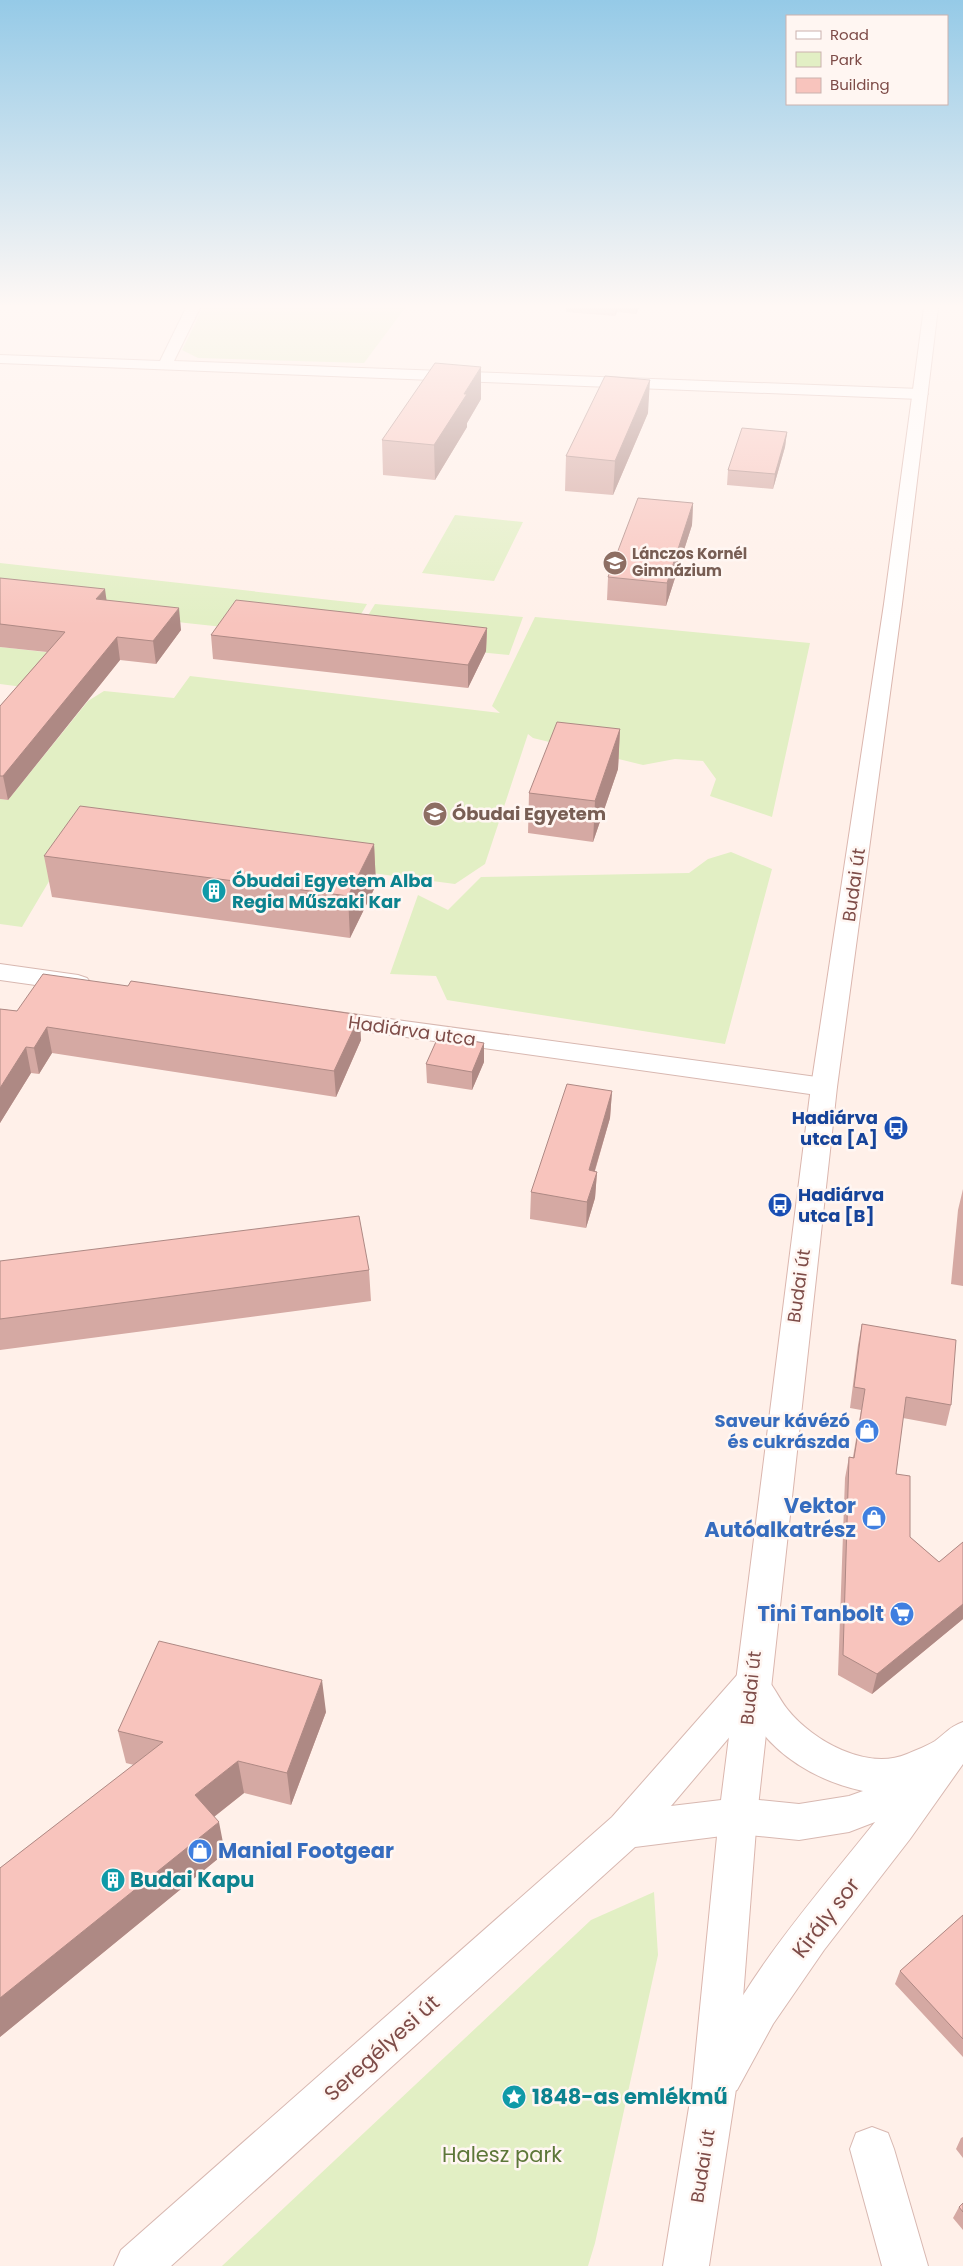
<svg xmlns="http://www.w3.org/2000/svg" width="963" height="2266" viewBox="0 0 963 2266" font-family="Poppins,sans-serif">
  <rect width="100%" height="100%" fill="#fff0e9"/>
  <path fill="#e2efc4" d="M203,308h202l-41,55 -166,-5 -16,-8z
    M455,515l68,7 -29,59 -72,-8z
    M0,563l367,41 -21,36 -160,-17 -186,-24z
    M375,604l148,13 -14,38 -156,-15z
    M535,617l275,26 -38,174 -62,-21 6,-17 -13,-18 -28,-2 -32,6 -110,-27 -5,-4 -43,130 -30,20 -378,-50 -55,93 -22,-3v-125l8,1 80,-99 16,-10 70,7 16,-22 310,37 -8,-7z
    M0,647l89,10 -28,35 -61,-8z
    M731,852l41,17 -47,175 -278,-44 -11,-24 -46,-2 28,-79 30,15 33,-33 208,-4 19,-14z
    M654,1892l4,63 -63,288 -7,23h-366l369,-346z"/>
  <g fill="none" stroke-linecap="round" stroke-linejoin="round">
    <defs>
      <path id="minor" d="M186,308h14l-26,53 746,28 8,5 -8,5 -920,-36v-8l160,6z
        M0,964l78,11 9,3 4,5 -4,5 -9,3 -78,-11z
        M323,1010l501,68 9,3 4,6 -4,6 -9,3 -510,-72 -4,-6 4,-6z
        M751,1669c21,7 24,25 37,41 25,31 79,61 119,44 9,-4 20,-8 28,-13 11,-8 14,-14 28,-19v42l-53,75 -86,111 -51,74 -36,66 -15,6 -15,-6 -6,-15c39,-94 111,-174 174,-253l-26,10 -50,8 -61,-6 -103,13 -464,419h-57l7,-16 491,-433 126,-143zM749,1714c24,41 67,67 114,77l-14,5 -50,8 -61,-6 -67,8z
        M872,2127l16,6 6,16 34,117h-46l-32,-117 6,-16z"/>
      <path id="secondary" d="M924,308h14l-36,296 -65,483 -80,729 -21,273 -27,177h-46l29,-177 27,-273 92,-729 73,-483z"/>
    </defs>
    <use href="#minor" stroke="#d8b8b1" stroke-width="2"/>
    <use href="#secondary" stroke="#dbb6ae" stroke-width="2"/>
    <use href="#minor" fill="#fff" fill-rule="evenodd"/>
    <use href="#secondary" fill="#fff" fill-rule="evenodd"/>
  </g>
  <path fill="#d5a9a3" d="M566,308h73l-3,6 -19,-2 -2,4 -49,-4z
    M481,399l-14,24v4l-32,53 -52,-5 -1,-35z
    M648,413l-35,82 -48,-4 1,-35z
    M787,432l-2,15 -12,42 -46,-4 1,-15z
    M693,503l-1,22 -26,81 -59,-6 1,-23z
    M0,578l106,22 75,30 -25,34 -36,-4 -112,140 -8,-1v-93l47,-54 -47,-5z
    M487,628l-1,23 -18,37 -255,-29 -2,-24z
    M620,729l-2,40 -25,73 -65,-9 1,-40z
    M374,844l2,41 -26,53 -298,-41 -8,-41z
    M0,1009l17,2 344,29 -25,57 -284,-44 -13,21 -8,-1 -31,50z
    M484,1043v19l-12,28 -45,-7 -1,-19z
    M612,1091l-2,27 -15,53 2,1 -2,26 -9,30 -56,-9 1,-27z
    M963,1189v97l-12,-2 7,-74z
    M0,1261l369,9 2,31 -371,49z
    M862,1324l89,81 -5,21 -43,-8 -7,56 14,63 29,25 24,-20v77l-91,75 -34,-19 7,-197 4,-21h4l8,-47 -11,-2 8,-63z
    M326,1712l-35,93 -47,-12 -30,24 11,36 -225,184v-169l134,-103 -8,-2 -8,-32z
    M963,1915v142l-68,-73 5,-13z
    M963,2137v21l-7,-9 5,-11z
    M963,2203v27l-10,-12 6,-11z"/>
  <path fill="#ae8984" d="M616,308h1v4l-2,4z
    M636,308h3l-3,6z
    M481,367v32l-14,24v4l-32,53 -1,-35 30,-51z
    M650,380l-2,33 -35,82 2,-34z
    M787,432l-2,15 -12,42 2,-15z
    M693,503l-1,22 -26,81 1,-23z
    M105,589l3,22 -12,-12z
    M179,608l2,22 -25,34 -3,-23z
    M487,628l-1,23 -18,37v-23z
    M117,637l3,23 -112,140 -5,-24z
    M620,729l-2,40 -25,73 2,-41z
    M374,844l2,41 -26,53 -2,-42z
    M360,1015l1,25 -25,57 -2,-26z
    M47,1027l5,26 -13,21 -5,-26z
    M484,1043v19l-12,28v-18z
    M26,1047l5,26 -31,50v-35z
    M612,1091l-2,27 -23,79 2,-27z
    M597,1172l-2,26 -9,30 1,-26z
    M963,1604v15l-91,75 5,-20z
    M322,1680l4,32 -35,93 -4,-32z
    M238,1761l6,32 -43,34 -6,-32z
    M219,1822l6,31 -225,184v-39z"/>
  <path fill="#f8c4bd" stroke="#ae8984" d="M435,363l46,4 -17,27h3l-33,51 -52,-5z
    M605,376l45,4 -35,81 -49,-5z
    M742,428l45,4 -12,42 -47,-4z
    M638,498l55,5 -26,80 -59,-6z
    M0,578l105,11 -9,10 83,9 -26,33 -36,-4 -114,139h-3v-70l65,-74 -65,-8z
    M236,600l251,28 -19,37 -257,-30z
    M557,722l63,7 -25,72 -66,-8z
    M80,806l294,38 -26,52 -304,-40z
    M43,974l85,12 3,-5 229,34 -26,56 -287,-44 -13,21 -8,-1 -26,41v-79l17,2z
    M439,1035l45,8 -12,29 -46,-8z
    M567,1084l45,7 -23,79 8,2 -10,30 -56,-10z
    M359,1216l10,54 -369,49v-58z
    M862,1324l94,16 -5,65 -45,-8 -10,77 14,2v61l29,25 24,-20v62l-86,70 -34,-19 6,-198 5,1 11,-69 -11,-2z
    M159,1641l163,39 -35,93 -49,-12 -43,34 24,27 -219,176v-130l163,-126 -45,-11z
    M963,1915v124l-63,-68z
    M963,2203v9l-4,-5z"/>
  <linearGradient id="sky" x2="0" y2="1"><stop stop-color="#95cae7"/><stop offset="0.49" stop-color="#fff8f5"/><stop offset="1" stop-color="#fff8f5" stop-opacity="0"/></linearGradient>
  <rect width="963" height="625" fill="url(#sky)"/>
  <defs>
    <symbol id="school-disc" viewBox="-11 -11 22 22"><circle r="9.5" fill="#8d6e63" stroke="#fff6f2"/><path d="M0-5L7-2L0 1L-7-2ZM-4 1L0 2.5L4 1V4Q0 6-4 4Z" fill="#fff"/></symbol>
    <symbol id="university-disc" viewBox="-11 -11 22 22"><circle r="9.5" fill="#8d6e63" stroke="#fff6f2"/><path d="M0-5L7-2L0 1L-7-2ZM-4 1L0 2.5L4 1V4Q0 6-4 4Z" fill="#fff"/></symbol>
    <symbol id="building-disc" viewBox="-11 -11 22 22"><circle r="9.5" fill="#0f9aa8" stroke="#fff6f2"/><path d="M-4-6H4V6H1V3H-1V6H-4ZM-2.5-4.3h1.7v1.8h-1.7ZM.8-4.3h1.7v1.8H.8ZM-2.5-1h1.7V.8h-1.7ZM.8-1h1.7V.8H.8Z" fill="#fff"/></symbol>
    <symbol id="bus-disc" viewBox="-11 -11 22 22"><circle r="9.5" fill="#1a4fb4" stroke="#fff6f2"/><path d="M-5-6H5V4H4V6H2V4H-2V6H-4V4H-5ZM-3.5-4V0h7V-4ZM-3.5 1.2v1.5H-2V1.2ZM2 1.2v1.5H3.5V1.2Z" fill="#fff"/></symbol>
    <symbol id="shop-disc" viewBox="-11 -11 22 22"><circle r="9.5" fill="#3f7fe0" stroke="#fff6f2"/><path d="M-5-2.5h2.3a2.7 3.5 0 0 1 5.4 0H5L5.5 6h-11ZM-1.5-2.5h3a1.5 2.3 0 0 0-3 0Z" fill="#fff"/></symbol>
    <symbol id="supermarket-disc" viewBox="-11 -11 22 22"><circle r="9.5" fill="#3f7fe0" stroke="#fff6f2"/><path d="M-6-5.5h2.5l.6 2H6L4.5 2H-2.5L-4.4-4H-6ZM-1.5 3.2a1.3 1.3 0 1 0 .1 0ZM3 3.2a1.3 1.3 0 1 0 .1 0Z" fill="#fff"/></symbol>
    <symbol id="sight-disc" viewBox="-11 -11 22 22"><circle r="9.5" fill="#0f9aa8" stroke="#fff6f2"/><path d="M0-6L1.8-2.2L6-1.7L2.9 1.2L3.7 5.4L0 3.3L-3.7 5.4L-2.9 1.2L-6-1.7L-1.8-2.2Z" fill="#fff"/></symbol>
  </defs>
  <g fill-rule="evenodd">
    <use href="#school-disc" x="601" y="549" width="28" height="28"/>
    <use href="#university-disc" x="421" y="800" width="28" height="28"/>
    <use href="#building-disc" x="200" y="877" width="28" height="28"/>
    <use href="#bus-disc" x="882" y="1114" width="28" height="28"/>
    <use href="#bus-disc" x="766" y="1191" width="28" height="28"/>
    <use href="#shop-disc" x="853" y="1417" width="28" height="28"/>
    <use href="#shop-disc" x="860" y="1504" width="28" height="28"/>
    <use href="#supermarket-disc" x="888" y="1600" width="28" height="28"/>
    <use href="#shop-disc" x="186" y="1837" width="28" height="28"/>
    <use href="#building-disc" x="99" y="1866" width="28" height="28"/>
    <use href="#sight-disc" x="500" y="2083" width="28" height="28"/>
  </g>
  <g text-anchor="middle" stroke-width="5" stroke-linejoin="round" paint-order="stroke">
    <g font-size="15" font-weight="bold" fill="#785e54" stroke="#fff6f2" text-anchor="start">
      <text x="632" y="559">Lánczos Kornél<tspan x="632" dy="17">Gimnázium</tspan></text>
    </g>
    <g font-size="18" font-weight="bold" fill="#785e54" stroke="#fff6f2" text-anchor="start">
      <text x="452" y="820">Óbudai Egyetem</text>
    </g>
    <g font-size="18" font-weight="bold" fill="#0d838f" stroke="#fff6f2" text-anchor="start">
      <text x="232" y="887">Óbudai Egyetem Alba<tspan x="232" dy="21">Regia Műszaki Kar</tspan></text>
    </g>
    <g font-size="18" fill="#7e4c48" stroke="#fff6f2">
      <text transform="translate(854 885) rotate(-82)" y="6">Budai út</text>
      <text transform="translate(412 1031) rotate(8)" y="6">Hadiárva utca</text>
      <text transform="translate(799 1286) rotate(-82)" y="6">Budai út</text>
      <text transform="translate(751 1688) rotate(-84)" y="6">Budai út</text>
      <text transform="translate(703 2166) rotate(-81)" y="6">Budai út</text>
    </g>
    <g font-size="18" font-weight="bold" fill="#164399" stroke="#fff6f2" text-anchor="end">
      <text x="878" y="1124">Hadiárva<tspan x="878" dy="21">utca [A]</tspan></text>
      <text x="798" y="1201" text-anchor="start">Hadiárva<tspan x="798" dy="21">utca [B]</tspan></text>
    </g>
    <g font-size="18" font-weight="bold" fill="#366cbe" stroke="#fff6f2" text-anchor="end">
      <text x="850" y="1427">Saveur kávézó<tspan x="850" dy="21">és cukrászda</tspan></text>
    </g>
    <g font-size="21" font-weight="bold" fill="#366cbe" stroke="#fff6f2" text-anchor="end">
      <text x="856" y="1513">Vektor<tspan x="856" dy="24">Autóalkatrész</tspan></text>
      <text x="884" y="1621">Tini Tanbolt</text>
      <text x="218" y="1858" text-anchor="start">Manial Footgear</text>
    </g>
    <g font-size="21" font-weight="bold" fill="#0d838f" stroke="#fff6f2" text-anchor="start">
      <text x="130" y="1887">Budai Kapu</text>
      <text x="532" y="2104">1848-as emlékmű</text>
    </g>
    <g font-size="21" fill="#7e4c48" stroke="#fff6f2">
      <text transform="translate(826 1918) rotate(-52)" y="7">Király sor</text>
      <text transform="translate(382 2048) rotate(-42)" y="7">Seregélyesi út</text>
    </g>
    <g font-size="21" fill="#5d7739" stroke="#fff6f2">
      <text x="502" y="2162">Halesz park</text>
    </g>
  </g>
  <rect x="786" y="15" width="162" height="90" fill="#fff6f2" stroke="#cbb2ae"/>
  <rect x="796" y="31" width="25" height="8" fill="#ffffff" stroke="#cbb2ae"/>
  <text x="830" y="40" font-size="15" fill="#7e4c48">Road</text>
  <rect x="796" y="52" width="25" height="15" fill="#e2efc4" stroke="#cbb2ae"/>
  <text x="830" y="65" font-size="15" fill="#7e4c48">Park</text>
  <rect x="796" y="78" width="25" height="15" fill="#f8c4bd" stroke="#cbb2ae"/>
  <text x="830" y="90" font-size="15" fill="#7e4c48">Building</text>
</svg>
